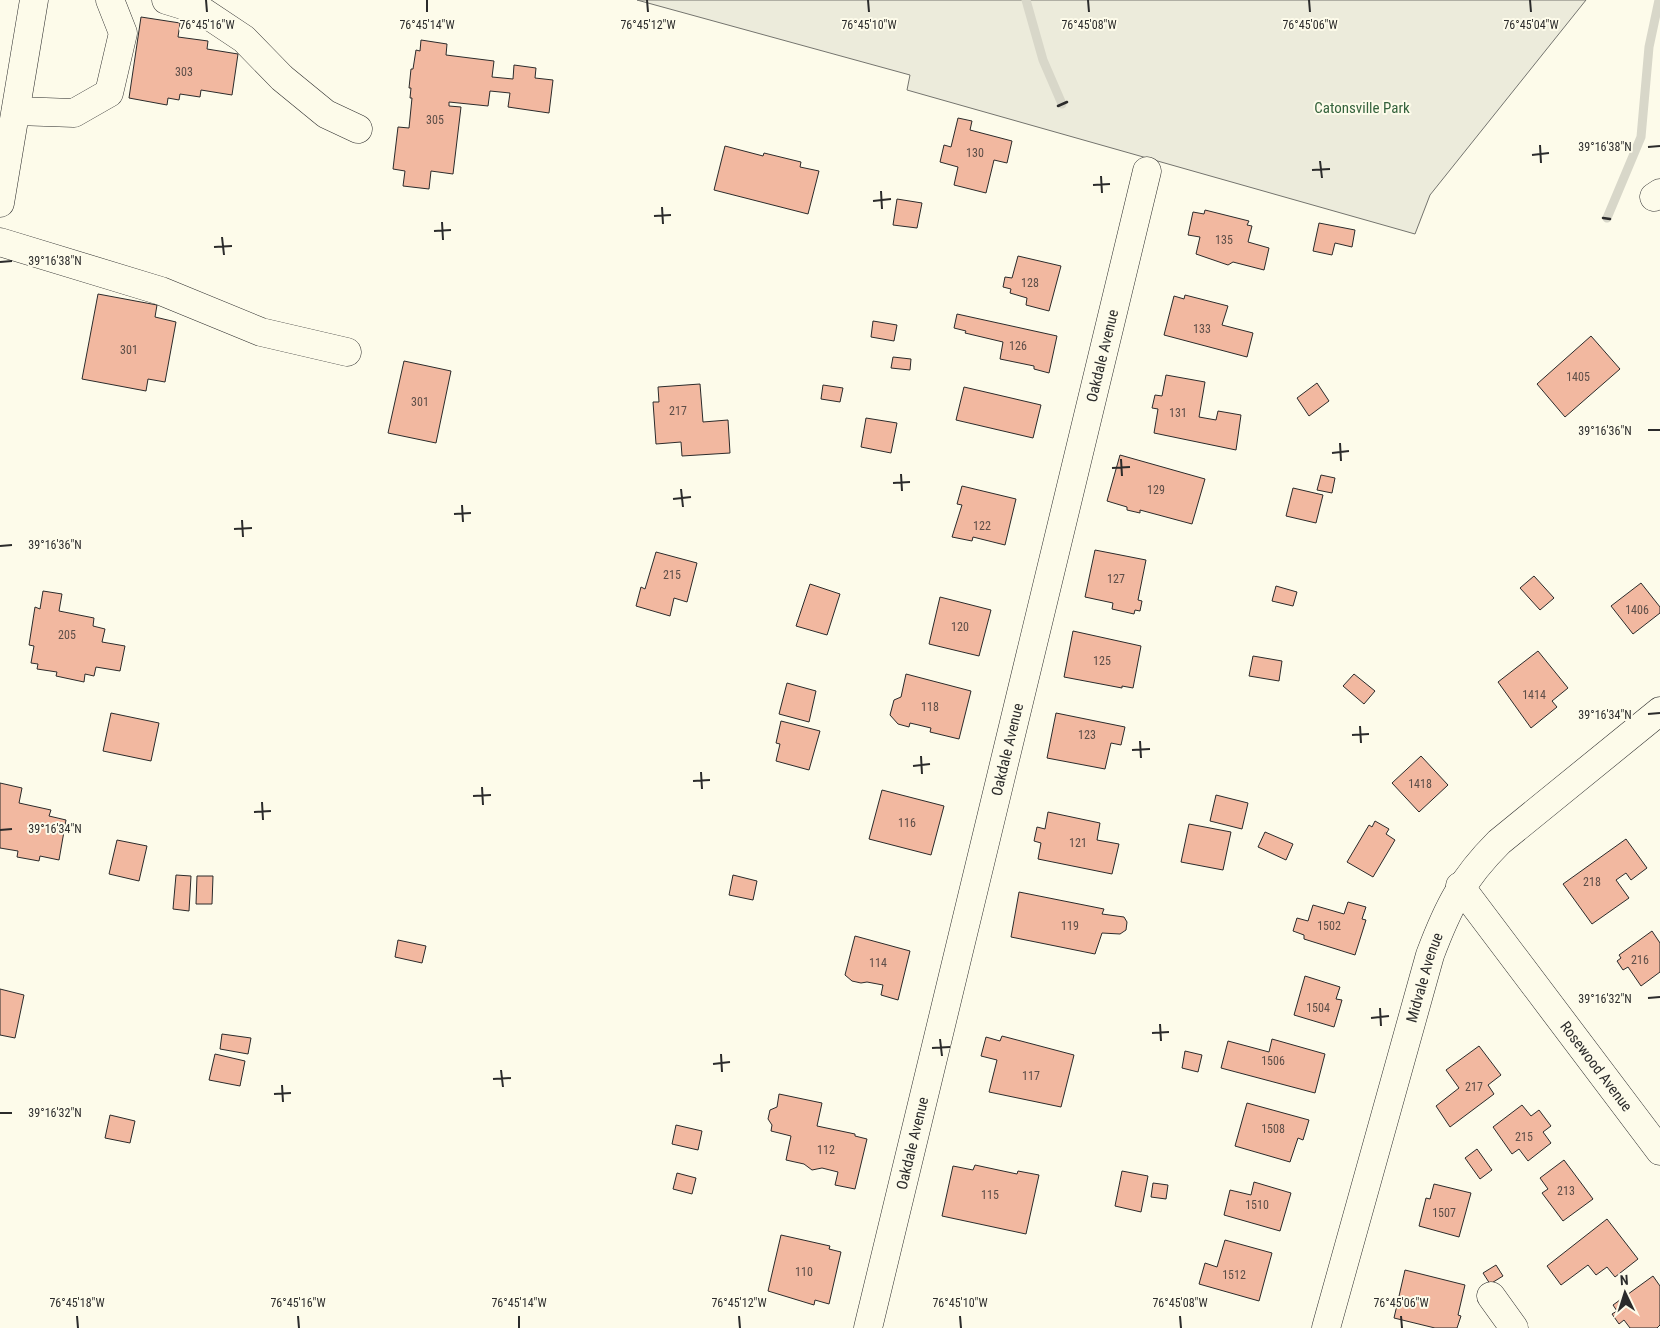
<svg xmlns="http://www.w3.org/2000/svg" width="1660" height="1328" viewBox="0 0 1660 1328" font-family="'Roboto Condensed',sans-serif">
  <rect width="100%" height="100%" fill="#fdfbea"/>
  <path fill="#ecebdb" stroke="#74746e" d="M637,0h949l-156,195 -15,39 -508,-144 3,-15z"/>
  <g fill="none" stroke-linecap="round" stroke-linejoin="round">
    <path stroke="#d8d7c9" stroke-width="9" d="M1026,0l17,60 19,44
      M1607,218l34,-81 8,-90 10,-47"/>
  </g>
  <path fill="#f2b8a0" stroke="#2b2b2b" d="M141,17l39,6 -2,14 30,4 -1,8 31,5 -6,41 -31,-5 -1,7 -20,-3 -1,6 -11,-2 -1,7 -38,-7z
    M421,40l26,4 -1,11 48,6 -2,16 21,2 1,-14 22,3 -1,10 18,2 -4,33 -41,-6 2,-14 -20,-2 -2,15 -39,-4v4l12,1 -8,67 -22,-3 -2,18 -26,-3 2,-15 -12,-2 5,-42 11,1 3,-30h-2l1,-10h-2l2,-19h2l3,-19 4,1z
    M958,118l14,3 -2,9 42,11 -5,22 -13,-3 -8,33 -32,-8 4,-18 -18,-5 4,-17 7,2z
    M725,146l38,10 1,-3 37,9 -1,5 19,4 -11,43 -94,-24z
    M897,199l25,4 -5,25 -24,-3z
    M1205,210l44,11 -2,4 5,1 -4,16 21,6 -5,22 -31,-8 -5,3 -32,-11 4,-17 -12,-2 5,-23 11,2z
    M1319,223l36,7 -3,17 -17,-4 -3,12 -19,-4z
    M1018,256l43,10 -12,45 -23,-6 1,-7 -17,-5 1,-4 -8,-2 2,-10 7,1z
    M98,294l59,11 -2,12 21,5 -11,60 -17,-3 -2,12 -64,-12z
    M1185,295l43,11 -6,19 31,8 -6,24 -83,-22 10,-39 10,3z
    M957,314l100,22 -8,37 -15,-4v-3l-34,-7 3,-17 -38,-9 1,-2 -12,-3z
    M873,321l24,4 -3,16 -23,-4z
    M1591,336l29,33 -55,48 -28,-33z
    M893,357l18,2 -1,11 -19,-2z
    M404,361l47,10 -15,72 -48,-10z
    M1166,375l39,7 -6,35 17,3 2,-9 23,4 -5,35 -82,-17 4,-24 -6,-1 3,-13 7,1z
    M1317,383l12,18 -20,15 -12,-18z
    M700,384l3,38 25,-2 2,33 -48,3 -1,-14 -25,2 -3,-42h6l-1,-15z
    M823,385l20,3 -3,14 -19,-3z
    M964,387l77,18 -8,33 -77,-18z
    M866,418l31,5 -6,30 -30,-6z
    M1120,455l85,24 -13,45 -52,-14v3l-13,-3v-3l-20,-6z
    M1321,475l14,3 -3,15 -15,-3z
    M962,486l54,13 -11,46 -32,-8 -1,4 -20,-4 10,-32 -5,-1z
    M1293,488l30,7 -7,28 -30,-7z
    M1095,550l51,10 -8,40 4,1 -2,10 -5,-1 -1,4 -22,-5 1,-6 -28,-6z
    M656,552l41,11 -10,39 -13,-4 -4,18 -34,-10 5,-19 4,2z
    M1534,576l20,22 -14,12 -20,-22z
    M1641,583l19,24v6l-27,21 -22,-28z
    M810,584l30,10 -13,41 -31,-9z
    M1276,586l21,6 -4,14 -21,-5z
    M43,591l19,3 -3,17 35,7 -1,8 12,3 -3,13 23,4 -5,25 -24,-4 -2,9 -9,-2 -1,8 -28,-6 1,-4 -20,-3 1,-5 -7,-1 3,-17 -5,-1 6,-38 5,2z
    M940,597l51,13 -12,46 -50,-12z
    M1073,631l68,15 -8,42 -11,-2v2l-58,-11z
    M1538,651l30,37 -16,13 5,6 -26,21 -33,-46z
    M1253,656l29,5 -3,20 -30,-5z
    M906,674l65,17 -12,48 -29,-7 1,-4 -21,-5 -1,4 -11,-3 -8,-9 4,-15 7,-3z
    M1354,674l21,17 -11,13 -21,-18z
    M787,683l29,8 -7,31 -30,-8z
    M111,713l48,10 -8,38 -48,-10z
    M1056,713l69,14 -4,18 -10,-2 -6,26 -58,-11z
    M781,721l39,10 -11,39 -33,-9 4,-17 -4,-1z
    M1421,756l27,29 -29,27 -27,-29z
    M0,783l22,5 -3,15 32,7 -2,6 17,4 -7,40 -19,-4 -1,5 -22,-4 1,-6 -18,-3z
    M882,790l62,16 -13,49 -62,-16z
    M1216,795l32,8 -6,26 -32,-8z
    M1048,812l52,11 -3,17 22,4 -7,30 -74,-15 3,-16 -7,-2 3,-14 8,2z
    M1375,821l14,8 -3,5 9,6 -22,37 -26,-15 22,-37 3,2z
    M1189,824l42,8 -8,38 -42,-8z
    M1265,832l28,12 -7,16 -28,-13z
    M1626,839l21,29 -16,12 -5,-7 -10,7 13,18 -37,26 -29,-40z
    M117,840l30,6 -8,35 -30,-7z
    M176,875l15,1 -2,35 -16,-2z
    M733,875l24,6 -4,19 -24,-5z
    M197,876h16l-1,28h-16z
    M1019,892l85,17 -2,5 22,3 3,5 -1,8 -6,4 -18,-1 -7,21 -84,-17z
    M1348,902l18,5 -4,12 4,1 -11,35 -51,-16v-4l-11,-4 4,-13 11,3 5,-16 31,9z
    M1652,931l8,12v29l-19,14 -13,-19 -5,3 -6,-9 4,-3 -2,-3z
    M855,936l55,15 -12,49 -17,-5 2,-10 -16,-3 -6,1 -9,-2 -7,-6z
    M398,940l28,6 -4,17 -27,-6z
    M1305,976l35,11 -4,12 6,1 -8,27 -40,-12z
    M0,989l24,6 -9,43 -15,-3z
    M222,1034l29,4 -3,16 -28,-5z
    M1002,1036l72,19 -13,52 -72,-15 8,-32 -16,-4 5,-19 14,4z
    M1272,1039l53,15 -10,39 -94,-25 7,-27 41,11z
    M1479,1046l22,29 -13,10 6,9 -44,33 -14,-21 23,-18 -13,-18z
    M1185,1051l17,4 -4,17 -16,-4z
    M215,1054l30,7 -5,25 -31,-6z
    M779,1094l43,9 -5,23 38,8v2l12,3 -12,50 -20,-4 3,-13 -16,-4 -10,2 -8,-6 -18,-4 5,-24 -20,-5 1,-6 -4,-6 2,-9 7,-3z
    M1247,1103l62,17 -6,20 -5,-2 -8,24 -55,-16z
    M1522,1105l9,11 8,-6 12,16 -8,6 8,11 -23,18 -9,-12 -7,5 -19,-27z
    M110,1115l25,6 -5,22 -25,-5z
    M676,1125l26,6 -4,19 -26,-6z
    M1477,1149l15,21 -12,9 -15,-21z
    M1564,1160l29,39 -30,22 -21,-28 6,-4 -8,-11z
    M975,1165l42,9 1,-3 21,4 -13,59 -84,-18 11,-50 20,4z
    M1122,1171l26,5 -7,36 -26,-6z
    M677,1173l19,5 -4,16 -19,-5z
    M1254,1182l37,11 -11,38 -56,-16 6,-25 21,5z
    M1153,1183l15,2 -2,14 -15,-2z
    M1434,1184l37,9 -12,44 -40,-11 7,-28 4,1z
    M1607,1219l31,40 -23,18 -8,-10 -11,8 -8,-10 -27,20 -14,-19z
    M781,1235l49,11 -1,3 12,3 -12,52 -14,-4 -1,5 -46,-14z
    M1225,1240l47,13 -13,48 -60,-17 6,-21 12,4z
    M1496,1265l7,11 -13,8 -7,-11z
    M1405,1270l60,15 -7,30 3,1 -4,12h-22l-41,-10z
    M1653,1276l7,10v39l-3,3h-27l-6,-8 -5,4 -7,-10 5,-3 -4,-6z"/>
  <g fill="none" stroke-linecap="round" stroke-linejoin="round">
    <defs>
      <g id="minor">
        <path d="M166,0l36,11 42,28 38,39 44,36 32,15"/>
        <path d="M16,111l58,2 35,-20 14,-60 -13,-33"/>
        <path d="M1654,197l6,-4"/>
        <path d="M0,242l161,49 100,41 86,20"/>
        <path id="s1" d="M1460,886l200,265"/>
        <path d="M1491,1296l23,32"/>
        <path id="s2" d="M868,1328l279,-1157"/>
        <path id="s3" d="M1326,1328l104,-373c18,-48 32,-76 69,-113l161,-131"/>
      </g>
      <path id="major" d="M0,203l34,-203"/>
    </defs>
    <use href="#minor" stroke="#2b2b2b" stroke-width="29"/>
    <use href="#major" stroke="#2b2b2b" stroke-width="29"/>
    <use href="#minor" stroke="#fdfbea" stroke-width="28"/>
    <use href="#major" stroke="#fdfbea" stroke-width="28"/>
    <path stroke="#2b2b2b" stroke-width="2.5" d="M1058,106l9,-4
      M1603,218l7,1"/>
  </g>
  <path fill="none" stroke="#2b2b2b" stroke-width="2" d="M206,0l1,12M427,0v12M647,0l1,12M868,0l1,12M1088,0l1,12M1309,0l1,12M1530,0l1,12M1540,145l1,18M1648,147l12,-1M1532,155l17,-2M1320,161l2,17M1312,170l18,-1M1101,176l1,17M1093,185l17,-1M881,191l1,18M873,201l18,-2M662,207l1,17M654,216l17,-1M442,222l1,18M434,231l17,-1M222,237l2,18M214,247l18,-1M0,262l12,-1M1648,430h12M1340,443l1,18M1332,453l17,-2M1121,459l1,17M1112,468l18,-1M901,474l1,17M893,483l17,-1M681,489l2,18M673,499l18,-2M462,505l1,17M454,514l17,-1M242,520l1,17M234,529l18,-1M0,546l12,-1M1648,714l12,-1M1360,726l1,17M1352,735l17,-1M1140,741l1,17M1132,750l18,-1M921,756l1,18M913,766l17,-2M701,772l1,17M693,781l17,-1M482,787l1,18M473,796l18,-1M262,802l1,18M254,812l17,-1M0,830l12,-1M1648,998l12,-1M1380,1008l1,18M1371,1018l18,-2M1160,1024l1,17M1152,1033l17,-1M940,1039l2,17M932,1048l18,-1M721,1054l1,18M713,1064l17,-2M501,1070l2,17M493,1079l18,-1M282,1085l1,17M274,1094l17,-1M0,1113h12M77,1316l1,12M298,1316l1,12M519,1316v12M739,1316l1,12M960,1316l1,12M1180,1316l1,12M1401,1316l1,12"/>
  <g text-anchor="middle" stroke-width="4" stroke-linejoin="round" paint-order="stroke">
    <g font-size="12" fill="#5d4e48">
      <text x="184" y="76">303</text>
      <text x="435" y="124">305</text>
      <text x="975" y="157">130</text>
      <text x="1224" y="244">135</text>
      <text x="1030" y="287">128</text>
      <text x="1202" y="333">133</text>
      <text x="1018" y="350">126</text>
      <text x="129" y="354">301</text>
      <text x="1578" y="381">1405</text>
      <text x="420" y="406">301</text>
      <text x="678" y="415">217</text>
      <text x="1178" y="417">131</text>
      <text x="1156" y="494">129</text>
      <text x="982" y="530">122</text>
      <text x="672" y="579">215</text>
      <text x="1116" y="583">127</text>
      <text x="1637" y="614">1406</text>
      <text x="960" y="631">120</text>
      <text x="67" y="639">205</text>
      <text x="1102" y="665">125</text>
      <text x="1534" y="699">1414</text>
      <text x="930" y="711">118</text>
      <text x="1087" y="739">123</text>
      <text x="1420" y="788">1418</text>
      <text x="907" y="827">116</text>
      <text x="1078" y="847">121</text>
      <text x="1592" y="886">218</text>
      <text x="1070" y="930">119</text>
      <text x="1329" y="930">1502</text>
      <text x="1640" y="964">216</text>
      <text x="878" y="967">114</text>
      <text x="1318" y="1012">1504</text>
      <text x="1273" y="1065">1506</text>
      <text x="1031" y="1080">117</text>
      <text x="1474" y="1091">217</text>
      <text x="1273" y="1133">1508</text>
      <text x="1524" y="1141">215</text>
      <text x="826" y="1154">112</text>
      <text x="1566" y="1195">213</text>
      <text x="990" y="1199">115</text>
      <text x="1257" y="1209">1510</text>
      <text x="1444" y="1217">1507</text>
      <text x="804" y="1276">110</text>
      <text x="1234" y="1279">1512</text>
    </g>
    <g font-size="15" fill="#34623c" stroke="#fdfbea">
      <text x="1362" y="113">Catonsville Park</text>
    </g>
    <g font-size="15" fill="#2b2b2b" stroke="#fdfbea">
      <text dy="5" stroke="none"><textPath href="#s2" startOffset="1000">Oakdale Avenue</textPath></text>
      <text dy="5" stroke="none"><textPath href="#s2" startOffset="595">Oakdale Avenue</textPath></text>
      <text dy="5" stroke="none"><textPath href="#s3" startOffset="364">Midvale Avenue</textPath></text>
      <text dy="5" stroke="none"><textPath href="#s1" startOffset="226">Rosewood Avenue</textPath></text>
      <text dy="5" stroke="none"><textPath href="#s2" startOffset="190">Oakdale Avenue</textPath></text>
    </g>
  </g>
  <g font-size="12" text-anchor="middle" fill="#2b2b2b" stroke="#fdfbea" stroke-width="4" stroke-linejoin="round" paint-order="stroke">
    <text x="207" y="29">76°45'16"W</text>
    <text x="427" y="29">76°45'14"W</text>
    <text x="648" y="29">76°45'12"W</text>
    <text x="869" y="29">76°45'10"W</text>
    <text x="1089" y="29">76°45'08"W</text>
    <text x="1310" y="29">76°45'06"W</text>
    <text x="1531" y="29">76°45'04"W</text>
    <text x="1605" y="151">39°16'38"N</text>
    <text x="55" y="265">39°16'38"N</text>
    <text x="1605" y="435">39°16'36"N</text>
    <text x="55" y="549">39°16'36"N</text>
    <text x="1605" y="719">39°16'34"N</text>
    <text x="55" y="833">39°16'34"N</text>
    <text x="1605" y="1003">39°16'32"N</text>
    <text x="55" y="1117">39°16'32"N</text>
    <text x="77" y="1307">76°45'18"W</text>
    <text x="298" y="1307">76°45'16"W</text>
    <text x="519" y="1307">76°45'14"W</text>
    <text x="739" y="1307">76°45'12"W</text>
    <text x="960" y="1307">76°45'10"W</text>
    <text x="1180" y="1307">76°45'08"W</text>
    <text x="1401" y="1307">76°45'06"W</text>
  </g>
  <g transform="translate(1625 1293) rotate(356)" stroke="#fdfbea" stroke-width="4" paint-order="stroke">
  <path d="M0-4L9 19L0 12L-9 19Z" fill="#2b2b2b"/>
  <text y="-8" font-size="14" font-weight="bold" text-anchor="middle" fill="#2b2b2b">N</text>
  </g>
</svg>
